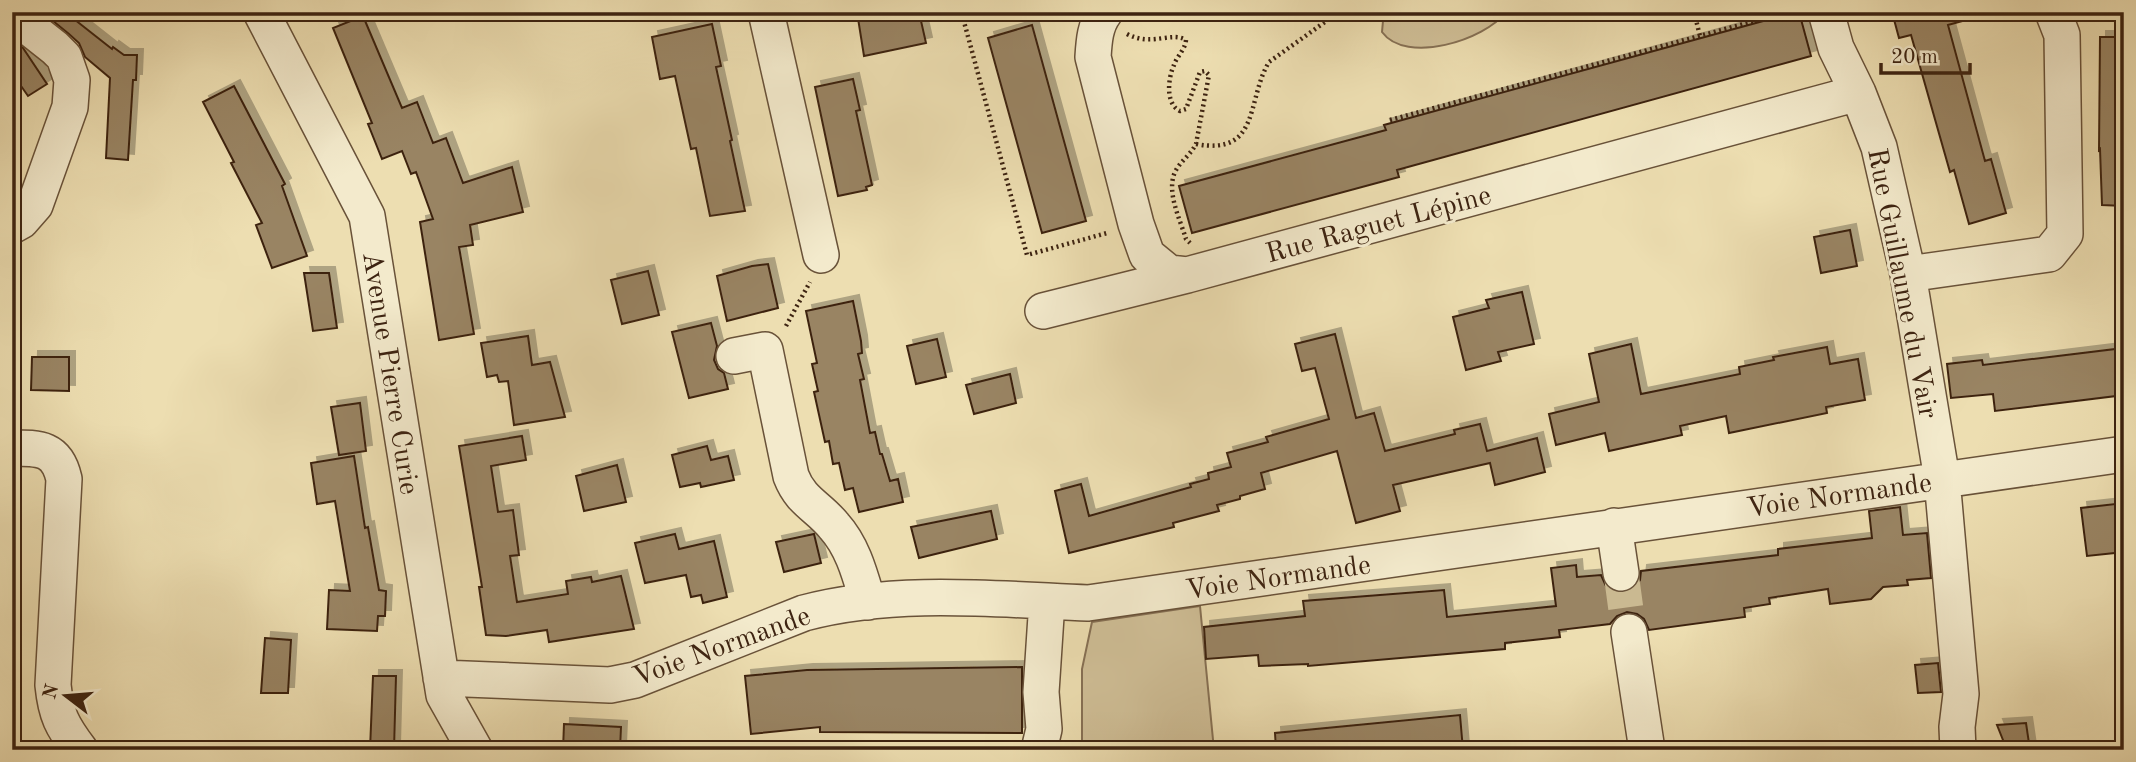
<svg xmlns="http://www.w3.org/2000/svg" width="2136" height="762" viewBox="0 0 2136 762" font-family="'Old Standard TT',serif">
  <defs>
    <filter id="shadow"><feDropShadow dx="6" dy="-6" stdDeviation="0" flood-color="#0004"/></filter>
  </defs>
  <rect width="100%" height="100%" fill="#eddeb1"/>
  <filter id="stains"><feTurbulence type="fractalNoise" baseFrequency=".00286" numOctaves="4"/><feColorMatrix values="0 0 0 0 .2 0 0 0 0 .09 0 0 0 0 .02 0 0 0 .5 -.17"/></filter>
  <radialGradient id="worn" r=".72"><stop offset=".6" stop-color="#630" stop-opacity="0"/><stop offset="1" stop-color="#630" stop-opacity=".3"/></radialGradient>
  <path fill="#cfbe96" stroke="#867054" stroke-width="2" d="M1389,12h117c-21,28 -100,53 -124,20l1,-11z
    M1200,606l14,144h-132v-81l10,-47z"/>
  <path fill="#998464" stroke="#3d2311" stroke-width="2" filter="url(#shadow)" d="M42,12h23l47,37 1,-2 11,8h13l-1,25h-3l-5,80 -22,-2 4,-80 -25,-21 -6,-14 -10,-9z
    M857,12h62l7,31 -62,13z
    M1796,12h3l12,44 -414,114 2,7 -207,56 -13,-47 207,-56 -2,-5z
    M1892,12h73l1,8 -18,5 37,136 6,-2 15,54 -37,11 -15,-54 -4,2 -39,-137 -12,3z
    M363,16l39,92 15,-6 16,41 13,-5 17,45 49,-16 11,45 -53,13 3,20 -14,2 15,87 -35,6 -19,-118 13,-3 -17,-47 -5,2 -9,-23 -20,8 -14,-35 4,-1 -39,-95z
    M712,24l9,42 -5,1 16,73 -2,1 15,70 -35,5 -14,-68 -5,1 -16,-73 -15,3 -8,-42z
    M1032,25l54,196 -44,12 -54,-195z
    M2100,37h24v169l-22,-1 -2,-56 -1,1z
    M12,40l11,8 24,36 -19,12 -16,-23z
    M853,79l7,31 -4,1 16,74 -6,2 1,3 -29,6 -23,-109z
    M234,86l51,98 -3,2 25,70 -35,12 -16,-43 6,-2 -31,-60 3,-1 -31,-60z
    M1850,230l7,36 -36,7 -7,-36z
    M768,264l10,44 -51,13 -10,-45 35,-10z
    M648,271l11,44 -37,9 -11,-44z
    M304,273h25l8,55 -24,3z
    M1522,292l12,52 -36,8 3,9 -35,9 -13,-53 36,-9 -3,-8z
    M853,301l8,40 1,12 -4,1 6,25 -4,1 10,53 5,-1 5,22h2l8,27 8,-2 5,23 -44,10 -6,-24 -8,2 -6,-27 -6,1 -4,-23 -4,1 -11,-50 4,-1 -6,-27 5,-1 -11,-52z
    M711,323l6,23 -3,14 4,9 6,4 4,16 -39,9 -17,-66z
    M1335,334l21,84 18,-5 11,38 70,-17 -1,-4 26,-6 7,27 50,-13 8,34 -50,13 -5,-22 -97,22 7,26 -44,12 -19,-72 -76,22 4,16 -25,7v3l-23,6 2,6 -46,12 1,4 -105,26 -14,-62 26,-7 8,32 102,-29 -1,-3 19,-5 -1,-6 23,-6 -4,-14 41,-11 -2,-5 63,-18 -14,-51 -13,3 -7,-27z
    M528,336l4,29 18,-3 15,55 -51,8 -6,-44 -9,1 -2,-7 -10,2 -6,-34z
    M937,339l9,38 -30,7 -9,-38z
    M1631,344l10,50 99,-20 -1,-7 35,-7 -1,-3 54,-10 3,17 28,-5 7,41 -39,7 1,6 -98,20 -3,-17 -46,10 2,9 -73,16 -4,-18 -49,12 -7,-31 50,-12 -10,-48z
    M2124,348v47l-129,16 -2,-17 -42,4 -4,-34 35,-4 1,5z
    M32,357h37v34l-38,-1z
    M1010,374l6,29 -42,11 -8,-29z
    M360,403l6,48 -27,4 -8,-48z
    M522,436l4,24 -35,6 7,46 15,-2 6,45 -9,1 7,46 51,-8 -2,-13 25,-4 1,5 29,-6 13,53 -85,13 -2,-12 -41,6 -20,-1 -7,-48h3l-23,-141z
    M707,446l4,14 17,-4 6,24 -33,7 -1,-4 -20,4 -8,-32z
    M354,456l11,72 3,-1 11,63 7,1 -1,25h-7l-1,15 -50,-2 2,-39 21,1 -15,-90 -18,3 -6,-41z
    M617,465l9,37 -42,9 -8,-35z
    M2124,503v49l-37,4 -6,-48z
    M1900,507l3,28 24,-2 4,45 -24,2 1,5 -25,2 -12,12 -41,5 -2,-15 -59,9 1,6 -26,4 1,9 -96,13 -5,-11 -7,-5 -10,-2 -10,4 -7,8 -51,6 1,7 -55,6v6l-197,17v-2l-49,2 -1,-11 -52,4 -2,-32 101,-11 -2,-15 141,-11 3,27 109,-11 -5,-38 25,-3 1,12 24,-2 5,11 8,6 11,1 9,-5 6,-8 1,-9 137,-16v-6l94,-11 -3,-27z
    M991,511l6,28 -78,19 -8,-31z
    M675,534l4,15 35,-8 13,56 -24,6 -2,-8 -10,2 -5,-22 -41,8 -10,-40z
    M814,534l7,29 -37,9 -8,-30z
    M265,638l26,2 -3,53h-27z
    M1938,663l3,29 -23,1 -3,-28z
    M1022,667v66l-202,-1v-5l-69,7 -6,-58 62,-6z
    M373,676h23l-2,74h-24z
    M1460,715l3,35h-187l-1,-17z
    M2026,723l4,27h-23l-10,-25z
    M564,724l57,3 -1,23h-57z"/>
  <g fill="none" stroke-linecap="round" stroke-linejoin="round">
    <path stroke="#cab991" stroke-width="35" stroke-dasharray="35 18" stroke-linecap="butt" d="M1621,573l8,59"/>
    <defs>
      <path id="minor" d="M261,12l106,204 77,479 31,55
        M766,12l55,243
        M1105,12c-10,13 -11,29 -12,45l43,167 11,31 22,18 18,2 671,-182
        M1826,12l10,36 22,45 21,54 29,127 34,205 19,215 -4,33 1,23
        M12,14l43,34 9,9 8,23 -2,27 -35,98 -14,16 -9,5
        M1908,274l141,-20 16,-20 -3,-199 -9,-23
        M1043,311l144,-36
        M734,356l31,-6 26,126c10,26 27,30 43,50 19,21 26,49 34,76
        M12,448c28,0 45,0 52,31l-11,206c3,30 9,41 27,65
        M1614,526l7,47
        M1629,632l18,118
        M441,678l169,7 25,-5 169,-67c90,-24 191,-14 284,-10l1036,-149
        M1039,750l5,-21 -3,-37 6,-91"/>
    </defs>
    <use href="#minor" stroke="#695239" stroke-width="38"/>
    <path stroke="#3d2311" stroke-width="4.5" stroke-dasharray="2 3.5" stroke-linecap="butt" d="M983,12l-20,6 64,237 80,-22
      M1535,12l7,5 16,-5
      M1694,12l6,24
      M1127,34c25,13 44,-3 59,6 -1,10 -9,16 -12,25 -6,13 -9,39 6,46l6,-2 14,-37 5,-1 4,4 -13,69c-5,10 -14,16 -20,26 -11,20 4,49 10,69l4,4
      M1390,120l398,-108
      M1196,144c65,12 50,-44 73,-82l70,-50
      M786,326l24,-44"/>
    <use href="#minor" stroke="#f3eacc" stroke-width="35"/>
  </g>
  <g text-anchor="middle" stroke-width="6" stroke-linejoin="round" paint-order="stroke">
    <g font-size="28" fill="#3d2311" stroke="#f3eacc">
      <text transform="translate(1378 223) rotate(-15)" y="10">Rue Raguet Lépine</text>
      <text transform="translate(1904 283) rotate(79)" y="10">Rue Guillaume du Vair</text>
      <text transform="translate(392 373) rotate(81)" y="10">Avenue Pierre Curie</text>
      <text transform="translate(1839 494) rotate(-8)" y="10">Voie Normande</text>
      <text transform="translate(1278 576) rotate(-8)" y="10">Voie Normande</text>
      <text transform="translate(721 645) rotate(-20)" y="10">Voie Normande</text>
    </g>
  </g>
  <rect width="2136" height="762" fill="none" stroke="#eddeb1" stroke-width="42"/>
  <rect x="14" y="14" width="2108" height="734" fill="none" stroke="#3d2311" stroke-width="3.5"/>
  <rect x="21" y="21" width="2094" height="720" fill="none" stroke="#3d2311" stroke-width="2"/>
  <g transform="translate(66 696) rotate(286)" stroke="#f3eacc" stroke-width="5" paint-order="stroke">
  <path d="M0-5L12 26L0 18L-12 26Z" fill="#3d2311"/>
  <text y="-10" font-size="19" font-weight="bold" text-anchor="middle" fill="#3d2311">N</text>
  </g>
  <path d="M1881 63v10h89v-10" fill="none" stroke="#3d2311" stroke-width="3.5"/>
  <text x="1891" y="63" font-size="21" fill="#3d2311" stroke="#f3eacc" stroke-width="5" paint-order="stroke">20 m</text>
  <rect width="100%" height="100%" filter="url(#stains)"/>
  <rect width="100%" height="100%" fill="url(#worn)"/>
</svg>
